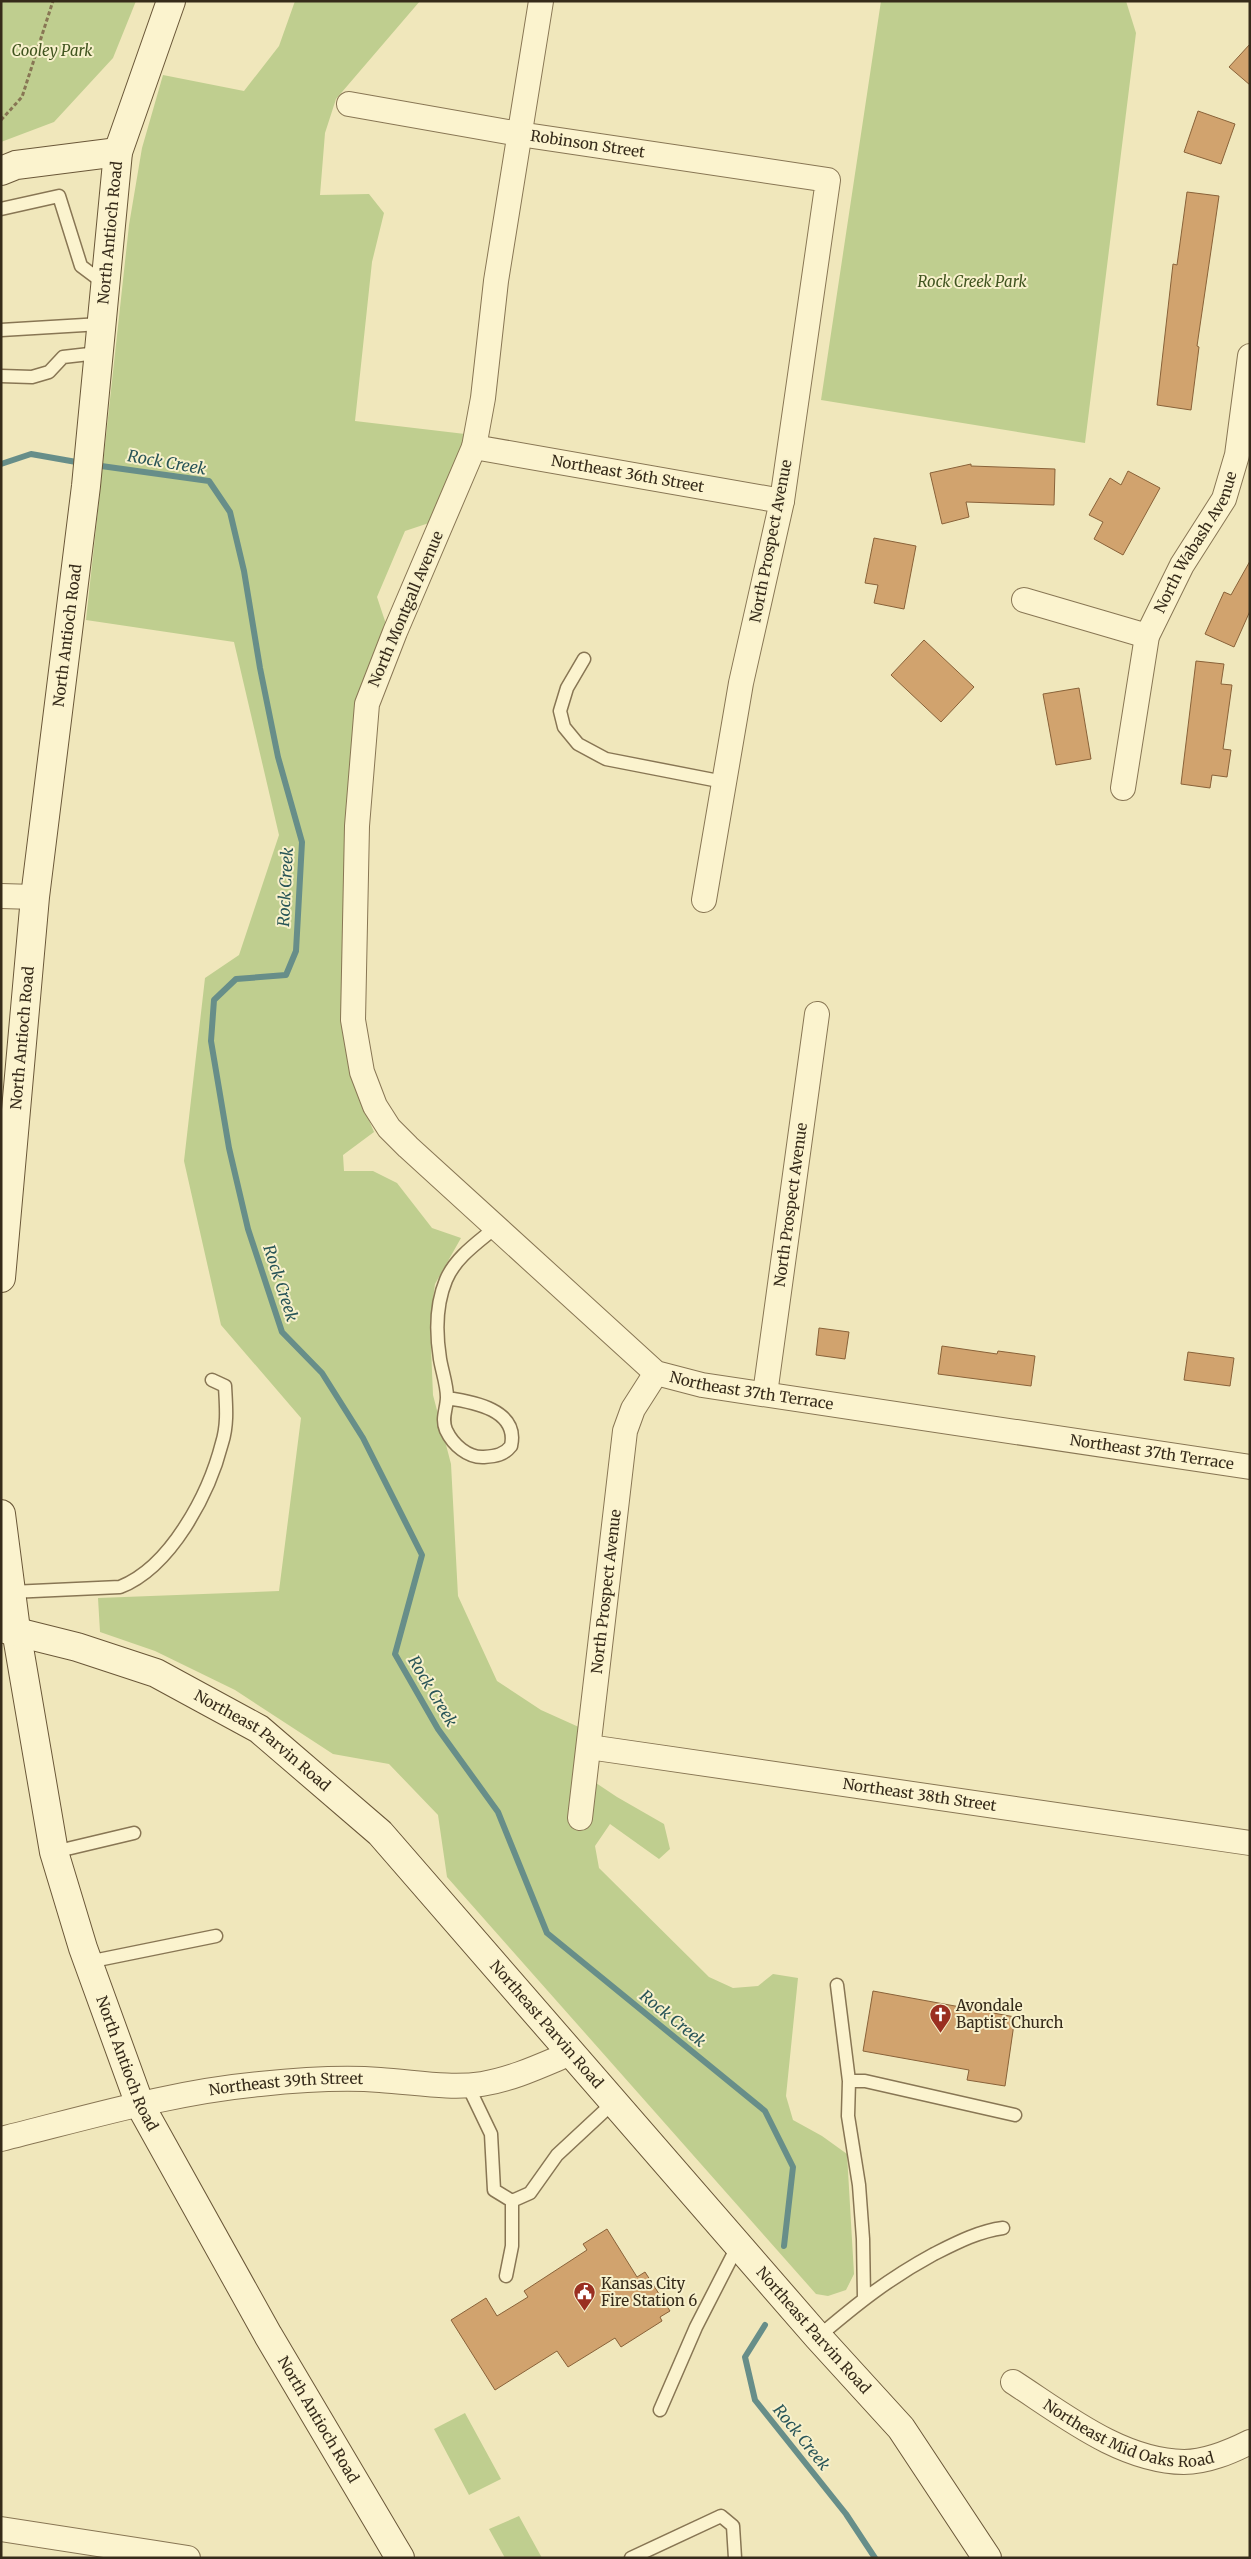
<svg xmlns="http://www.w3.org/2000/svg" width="1251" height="2559" viewBox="0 0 1251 2559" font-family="Merriweather,serif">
  <rect width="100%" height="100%" fill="#f0e7bb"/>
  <path fill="#bfce8f" d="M1,1h135l-23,57 -59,64 -53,20z
    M295,1h125l-84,98 -11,34 -5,62 49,-1 15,19 -12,49 -17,159 110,13 -4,23 -32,66 -24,8 -28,66 9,27 -43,398 7,53 24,57 -31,23 1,16h29l24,12 35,45 29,10 -26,46 -5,40 3,71 18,69 7,132 39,85 44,29 40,18 -3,43 39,26 47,27 6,25 -11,10 -49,-35 -15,22 4,22 110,109 24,11 25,-2 15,-12 25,4 -12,118 7,24 29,16 25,18 7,120 -8,16 -18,6 -12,-2 -369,-417 -9,-62 -49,-51 -56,-10 -98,-64 -80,-39 -55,-19 -2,-34 181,-7 22,-173 -80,-93 -37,-164 21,-183 34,-23 40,-120 -45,-193 -148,-22 43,-395 13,-77 21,-73 81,16 35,-45z
    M881,1h245l10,32 -51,410 -264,-43z
    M465,2413l36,66 -32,16 -35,-66z
    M519,2516l23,42h-37l-16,-29z"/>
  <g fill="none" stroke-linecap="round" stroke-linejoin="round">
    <path stroke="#678e89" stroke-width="6" d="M1,464l30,-10 51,9
      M94,465l115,16 21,31 14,59 16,97 18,89 24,85 -6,109 -10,24 -50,4 -22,21 -3,41 18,107 19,81 34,103 40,41 41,65 59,117 -27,99 43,75 60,83 49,121 218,178 28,56 -9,79
      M765,2325l-20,32 10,43 91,114 29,44"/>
  </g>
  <path fill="#d1a36e" stroke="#896239" d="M1250,44v41l-21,-18z
    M1198,111l37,13 -14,40 -37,-12z
    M1187,192l32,4 -22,150 2,1 -8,63 -34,-5 16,-141 4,1z
    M971,464v2l84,3 -1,36 -88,-3 3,15 -27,7 -12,-51z
    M1128,471l32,17 -37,67 -29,-16 9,-17 -14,-7 21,-37 11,7z
    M874,538l42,8 -12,63 -30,-6 4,-18 -13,-2z
    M1250,561v50l-16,36 -29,-13 19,-42 7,3z
    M924,640l50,47 -33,35 -50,-47z
    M1196,661l28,3 -3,20 11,1 -9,64 8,1 -4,27 -15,-2 -2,13 -29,-4z
    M1079,688l12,71 -35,6 -13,-71z
    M819,1328l30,4 -4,27 -29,-4z
    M942,1346l55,8 1,-3 37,5 -4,30 -93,-12z
    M1188,1352l46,6 -4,28 -46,-6z
    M873,1991l142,26 -10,69 -38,-6 2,-10 -106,-19z
    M607,2229l30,48 8,-5 25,39 -10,6 2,4 -41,26 -6,-9 -47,29 -11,-16 -62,39 -44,-70 35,-22 11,18 31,-19 -4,-6 63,-41 -4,-6z"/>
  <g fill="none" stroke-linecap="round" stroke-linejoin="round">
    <defs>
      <path id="lane" d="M1,209l58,-13 22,70 24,18
        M1,330l100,-6
        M1,376l31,1 17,-5 14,-15 35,-4
        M584,659l-17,29 -7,23 4,16 14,17 28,15 118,23
        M447,1398c27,4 72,12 64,48 -7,9 -15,10 -27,11 -16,1 -31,-12 -38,-27 -5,-12 1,-21 1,-33 0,-12 -5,-26 -7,-38 -4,-25 -4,-55 6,-79 9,-22 31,-37 49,-52
        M11,1592l109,-5c51,-20 89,-93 102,-144 6,-19 4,-38 3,-57l-13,-6
        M54,1852l80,-19
        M88,1962l128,-26
        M837,1985l12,96
        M468,2086l23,48 3,56 18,11 18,-8 27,-38 57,-53
        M506,2276l6,-30v-45
        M864,2297l-1,-58 -4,-54 -11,-69 1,-35h16l150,34
        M818,2337c40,-34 70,-58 116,-83 22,-11 45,-23 69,-26
        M660,2410l36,-83 42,-82
        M631,2558l90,-42 12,10 2,32"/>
      <g id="street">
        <path id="s1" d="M541,1l-45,280 -13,117 -9,49 -79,185 -28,72 -10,122 -4,194 9,52 13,34 14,22 19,19 248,226 46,12 548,82"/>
        <path id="s2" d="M349,104l170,30 309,46 -46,321 -41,182 -37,217"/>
        <path id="s3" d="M474,447l308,54"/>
        <path d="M1024,600l123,36"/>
        <path id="s4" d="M1123,788l24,-152 35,-71 42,-66 13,-44 13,-99"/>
        <path d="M1,896l34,1"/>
        <path id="s5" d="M765,1394l52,-380"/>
        <path id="s6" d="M589,1747l661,96"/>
        <path id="s7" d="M580,1818l45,-387 8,-22 23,-36"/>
        <path id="s8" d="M1,2139c85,-21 171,-47 259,-55 39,-4 81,-7 120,-4 34,2 69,9 102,4 31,-5 60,-19 89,-31"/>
        <path id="s9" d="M1013,2382c51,33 108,79 171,80 23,0 46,-10 66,-20"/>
        <path d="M1,2529l187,29"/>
      </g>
      <g id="secondary">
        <path d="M1,171l15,-6 102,-13"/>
        <path id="s10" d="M1,1278l34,-381 51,-411 32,-334 53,-151"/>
        <path id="s11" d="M1,1514l15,116 38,222 29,96 57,157 128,230 132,223"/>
        <path id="s12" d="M1,1628l76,19 79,26 103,56 121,104 438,504 83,91 86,130"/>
      </g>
    </defs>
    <use href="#lane" stroke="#887654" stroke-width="15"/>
    <use href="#street" stroke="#887654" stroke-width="26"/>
    <use href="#secondary" stroke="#6a5738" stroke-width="30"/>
    <path stroke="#887654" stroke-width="3" stroke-dasharray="4 2.5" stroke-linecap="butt" d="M1,120l21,-23 31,-96"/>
    <use href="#lane" stroke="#fbf3ce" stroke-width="12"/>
    <use href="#street" stroke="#fbf3ce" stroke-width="24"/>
    <use href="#secondary" stroke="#fbf3ce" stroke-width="28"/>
  </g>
  <defs>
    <symbol id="church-pin" viewBox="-11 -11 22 30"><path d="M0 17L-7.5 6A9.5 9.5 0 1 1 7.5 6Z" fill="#9a2f21" stroke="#f7f0cb"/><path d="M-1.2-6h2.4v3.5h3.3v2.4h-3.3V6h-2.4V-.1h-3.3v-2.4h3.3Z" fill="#fff"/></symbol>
    <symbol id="civic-pin" viewBox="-11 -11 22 30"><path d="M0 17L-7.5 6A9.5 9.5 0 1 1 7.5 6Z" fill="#9a2f21" stroke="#f7f0cb"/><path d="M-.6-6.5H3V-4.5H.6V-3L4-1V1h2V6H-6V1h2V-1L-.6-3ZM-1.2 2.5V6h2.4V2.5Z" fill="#fff"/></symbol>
  </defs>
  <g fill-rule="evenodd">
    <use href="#church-pin" x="928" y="2002" width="25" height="34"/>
    <use href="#civic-pin" x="572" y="2280" width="25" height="34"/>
  </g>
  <g text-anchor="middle" stroke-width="4" stroke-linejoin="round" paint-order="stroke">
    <g font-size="15" font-style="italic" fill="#40541f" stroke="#f7f0cb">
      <text x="52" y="56">Cooley Park</text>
      <text x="972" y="287">Rock Creek Park</text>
    </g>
    <g font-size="15" fill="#362b1a" stroke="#f7f0cb">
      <text dy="5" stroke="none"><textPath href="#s2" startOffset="242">Robinson Street</textPath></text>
      <text dy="5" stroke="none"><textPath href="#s10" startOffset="1051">North Antioch Road</textPath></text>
      <text dy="5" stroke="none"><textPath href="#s3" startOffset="156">Northeast 36th Street</textPath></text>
      <text transform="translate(771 541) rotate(-79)" y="5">North Prospect Avenue</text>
      <text dy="5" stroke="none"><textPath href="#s4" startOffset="260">North Wabash Avenue</textPath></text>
      <text transform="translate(406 609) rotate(-67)" y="5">North Montgall Avenue</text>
      <text dy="5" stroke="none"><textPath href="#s10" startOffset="646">North Antioch Road</textPath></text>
      <text dy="5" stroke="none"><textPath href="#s10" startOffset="241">North Antioch Road</textPath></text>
      <text dy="5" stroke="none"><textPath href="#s5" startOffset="191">North Prospect Avenue</textPath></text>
      <text dy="5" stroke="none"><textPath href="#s1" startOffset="1621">Northeast 37th Terrace</textPath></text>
      <text dy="5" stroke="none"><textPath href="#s1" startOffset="2026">Northeast 37th Terrace</textPath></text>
      <text dy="5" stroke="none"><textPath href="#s7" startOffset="228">North Prospect Avenue</textPath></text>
      <text dy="5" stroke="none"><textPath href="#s12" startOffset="288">Northeast Parvin Road</textPath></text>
      <text dy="5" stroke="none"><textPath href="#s6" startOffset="334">Northeast 38th Street</textPath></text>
      <text dy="5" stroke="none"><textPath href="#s12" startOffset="692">Northeast Parvin Road</textPath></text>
      <text dy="5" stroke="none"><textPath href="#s11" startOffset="566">North Antioch Road</textPath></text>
      <text dy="5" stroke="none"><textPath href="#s8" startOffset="291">Northeast 39th Street</textPath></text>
      <text dy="5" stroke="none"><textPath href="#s12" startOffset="1098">Northeast Parvin Road</textPath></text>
      <text dy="5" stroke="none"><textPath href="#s11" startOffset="971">North Antioch Road</textPath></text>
      <text dy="5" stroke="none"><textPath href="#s9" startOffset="130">Northeast Mid Oaks Road</textPath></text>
    </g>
    <g font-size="15" fill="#362b1a" stroke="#f7f0cb" text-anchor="start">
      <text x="956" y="2011">Avondale<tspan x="956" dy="17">Baptist Church</tspan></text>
      <text x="601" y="2289">Kansas City<tspan x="601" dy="17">Fire Station 6</tspan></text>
    </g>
    <g font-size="16" font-style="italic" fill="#285457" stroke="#f7f0cb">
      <text transform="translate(167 462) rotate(10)" y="6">Rock Creek</text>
      <text transform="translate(285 887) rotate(-87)" y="6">Rock Creek</text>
      <text transform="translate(281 1283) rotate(72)" y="6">Rock Creek</text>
      <text transform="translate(433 1691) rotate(59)" y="6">Rock Creek</text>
      <text transform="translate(673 2018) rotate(39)" y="6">Rock Creek</text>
      <text transform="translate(802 2437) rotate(51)" y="6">Rock Creek</text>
    </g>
  </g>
  <rect width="1251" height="2559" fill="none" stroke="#362b1a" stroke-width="5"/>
</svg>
